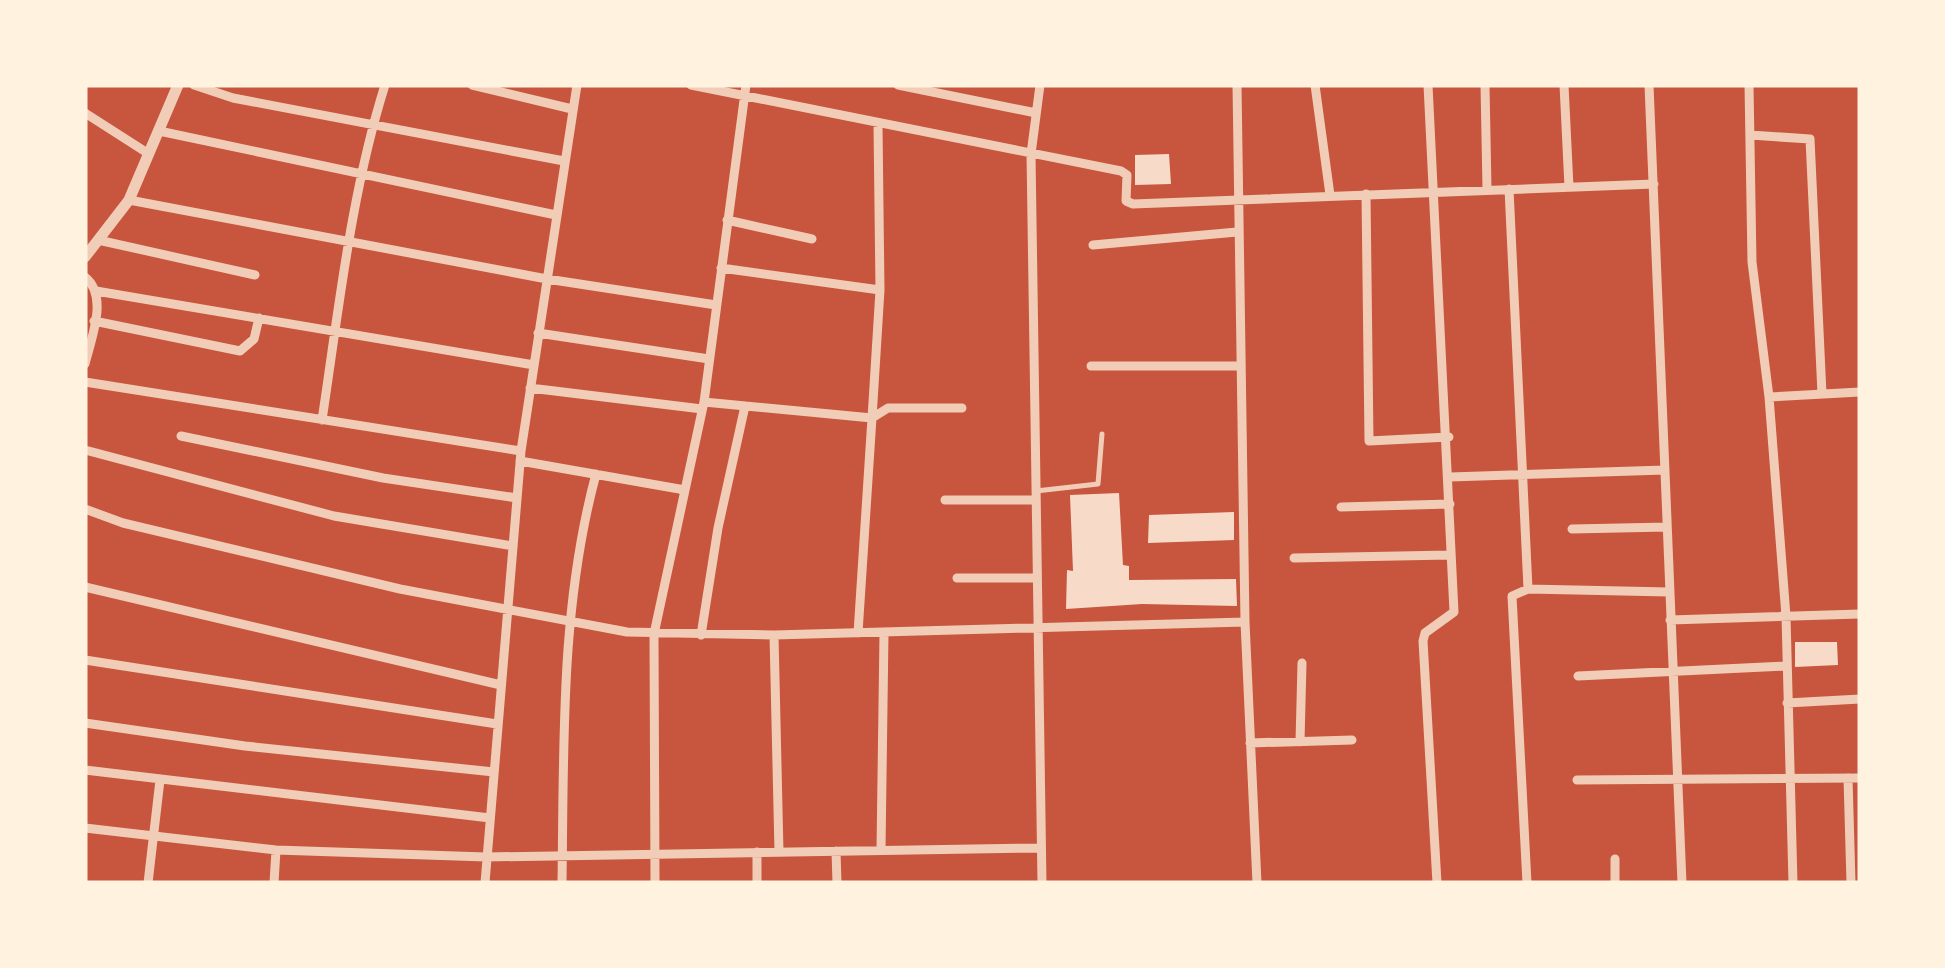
<svg xmlns="http://www.w3.org/2000/svg" width="1945" height="968" viewBox="0 0 1945 968" font-family="'Titillium Web',sans-serif">
  <rect width="100%" height="100%" fill="#c8553d"/>
  <path fill="#f7dbc8" d="M1169,154l2,30 -36,1v-30z
    M1119,493l4,72 6,1v14l107,-1 1,27 -95,-2 -76,5 1,-39 6,1 -3,-76z
    M1234,512v28l-86,3 1,-28z
    M1795,642h42l1,23 -43,2z"/>
  <g fill="none" stroke-linecap="round" stroke-linejoin="round">
    <path stroke="#f1ccb7" stroke-width="5" d="M1036,491l62,-7 4,-50"/>
    <path stroke="#f1ccb7" stroke-width="9" d="M194,85l39,13 331,63
      M472,85l100,24
      M691,85l430,86 6,4 -1,26 7,3 521,-20
      M898,85l138,28
      M1040,85l-9,69 11,729
      M1237,85l8,537 12,261
      M1315,85l15,110
      M1428,85l26,527 -29,21 -2,8 14,242
      M1485,85l2,104
      M1564,85l5,102
      M1649,85l33,798
      M1749,85l3,177 17,135 17,219 7,267
      M85,113l64,41
      M159,131l397,84
      M1750,135l60,4 12,255
      M1509,189l19,400 -16,7 15,287
      M1366,194l3,247 80,-4
      M129,200l418,79 169,26
      M727,220l85,19
      M98,240l157,35
      M1093,245l144,-13
      M721,268l159,22
      M85,277c24,19 6,62 0,87
      M96,291l438,74
      M94,321l146,30 14,-12 5,-21
      M538,333l171,26
      M1091,366h149
      M85,382l436,69
      M530,388l172,21
      M1769,397l91,-5
      M704,402l168,16 -14,215
      M872,418l8,-128 -2,-165
      M872,418l16,-10h74
      M322,420c17,-112 29,-227 63,-335
      M181,436l202,42 134,20
      M85,450l249,66 179,30
      M520,461l165,29
      M1450,477l215,-7
      M945,500h91
      M1341,507l109,-3
      M85,509l38,14 277,66 227,43 147,3 471,-13
      M1572,529l95,-2
      M1294,558l156,-3
      M957,578h80
      M85,587l416,98
      M1528,589l141,3
      M1670,620l190,-6
      M701,635l17,-107 27,-122
      M774,635l5,217
      M85,660l412,64
      M1578,676l209,-10
      M1787,703l73,-4
      M85,723l160,23 249,26
      M1300,742l2,-79
      M1250,743l102,-3
      M85,770l405,48
      M1848,778l3,105
      M1577,780l283,-2
      M85,828l191,22 210,7 553,-9
      M881,850l3,-217
      M836,851l1,32
      M757,852v31
      M1615,859v24
      M148,883l12,-103
      M274,883l2,-33
      M485,883l36,-432 56,-366
      M562,883c2,-137 -2,-276 34,-409
      M655,883l-1,-249 50,-232 42,-317"/>
    <path stroke="#f1ccb7" stroke-width="11" d="M85,257l44,-57 49,-115"/>
  </g>
  <rect width="1945" height="968" fill="none" stroke="#fff3e0" stroke-width="175"/>
</svg>
